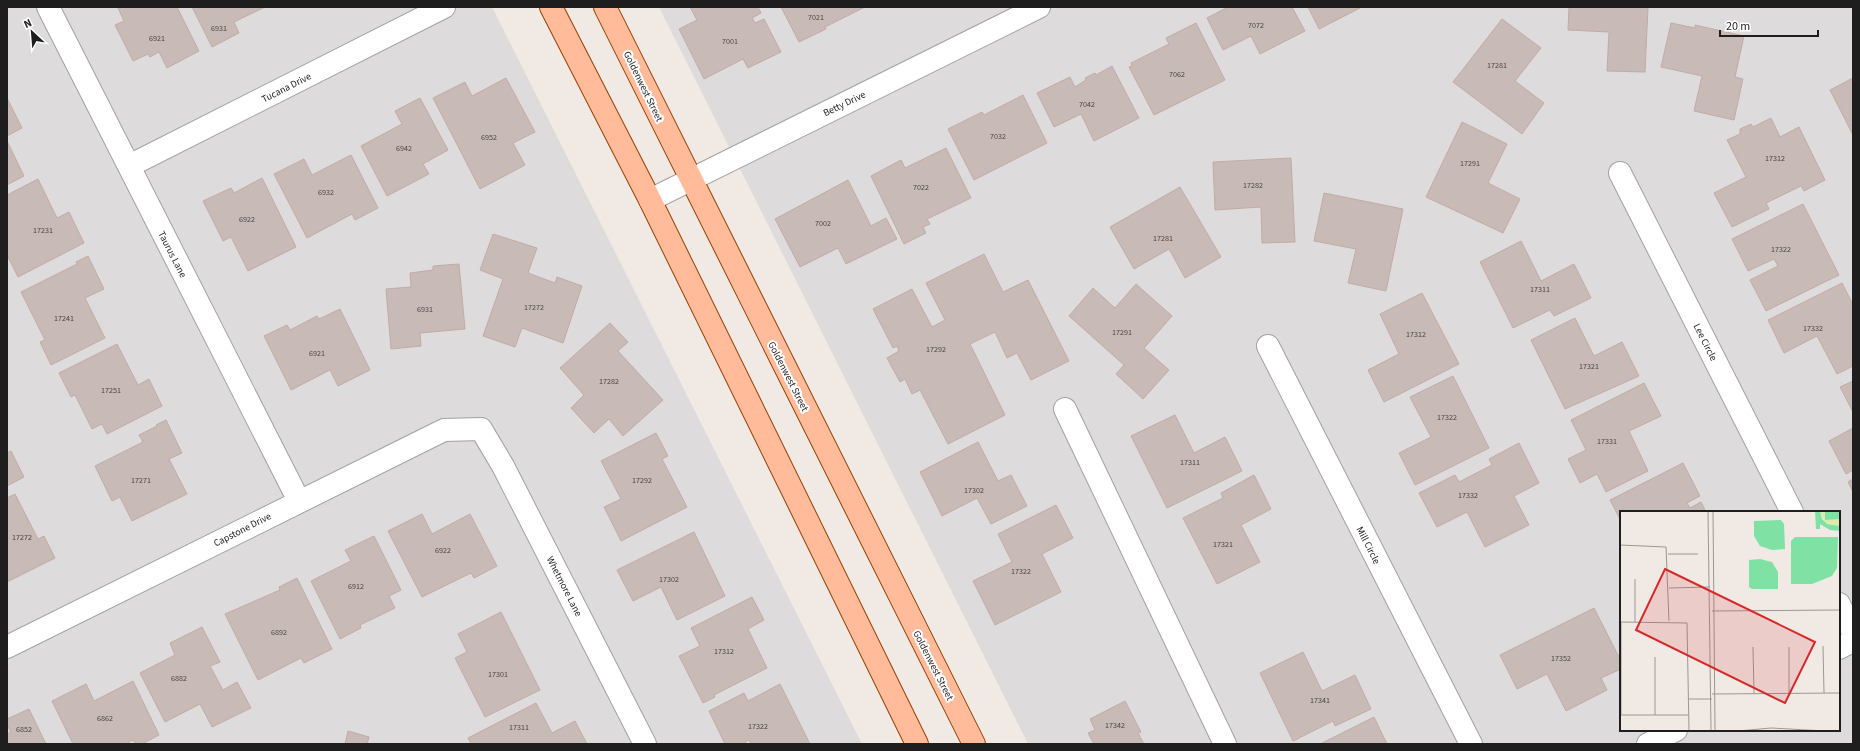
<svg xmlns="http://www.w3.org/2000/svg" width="1860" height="751" viewBox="0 0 1860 751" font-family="'Source Sans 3',sans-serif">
  <rect width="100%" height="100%" fill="#f0e9e4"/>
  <path fill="#dddbdc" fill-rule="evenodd" d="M7,7h485l370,737h-855z
    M659,7h1194v737h-825zM1621,512h218v218h-218z"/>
  <path fill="#c8bab7" stroke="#c2aba6" d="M119,7h58l22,44 -32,17 -8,-16 -9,5 -2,-3 -15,7 -18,-36 9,-4 -6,-13z
    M192,7h73l-31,15 5,11 -27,14z
    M690,7h68l3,6 -9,5 3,5 9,-4 17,33 -33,16 -5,-9 -39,20 -25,-50 18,-9z
    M781,7h84l-40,20 1,2 -27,13z
    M1228,7h64l13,24 -45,23 -9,-18 -28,14 -16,-32z
    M1308,7h54l-43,22z
    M1569,7h79l-3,65 -38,-1 2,-39 -41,-2z
    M1502,19l39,29 -26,33 29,22 -22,31 -69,-52z
    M1196,23l29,57 -71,35 -25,-48 3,-1 -1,-3 38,-19 -3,-6z
    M1671,23l24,5v-3l49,11 -9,41 8,2 -9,41 -40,-9 8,-35 -41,-9z
    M1112,66l27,52 -45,23 -13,-27 -27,13 -17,-34 33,-16 5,10 11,-7 -1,-2 10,-5 1,2z
    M506,78l29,54 -22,11 12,22 -45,24 -47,-91 32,-16 7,14z
    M1853,78v57l-23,-45z
    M1023,95l24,48 -73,37 -26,-51 34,-17 2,3z
    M7,98l15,30 -15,8z
    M420,98l28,52 -25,14 6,10 -42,22 -26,-50 41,-22 -7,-13z
    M1771,118l9,19 19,-10 26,53 -21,11 -3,-5 -35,17 3,6 -37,18 -18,-34 32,-16 -19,-37 13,-6v-5l11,-5 2,3z
    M1462,122l45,22 -19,39 32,16 -17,34 -77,-36z
    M7,141l17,35 -17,9z
    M946,148l25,50 -44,21 3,5 -7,3 3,6 -22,11 -33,-68 30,-16 4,8z
    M351,155l27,53 -23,12 -3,-6 -45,24 -33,-64 30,-15 8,16z
    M1291,158l4,84 -33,1 -1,-36 -46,3 -2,-48z
    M262,178l34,69 -48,24 -17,-34 -8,4 -20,-40 28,-13 3,5z
    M38,179l19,39 12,-6 15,31 -66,34 -11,-22v-60z
    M848,180l23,46 15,-8 11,21 -51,25 -8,-16 -38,19 -25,-48z
    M1180,187l41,70 -36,21 -16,-29 -35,20 -24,-42z
    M1324,193l79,16 -17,82 -38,-8 8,-34 -42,-8z
    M1803,204l36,71 -73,36 -16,-31 28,-14 -4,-7 -26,12 -16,-32z
    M493,234l44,14 -9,25 27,10 2,-6 25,9 -19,57 -41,-15 -7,19 -32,-11 20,-57 -23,-9z
    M1521,241l20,40 33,-17 17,34 -37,18 -4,-6 -37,18 -33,-66z
    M984,254l19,38 25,-12 41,81 -38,19 -14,-27 -10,5 -12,-26 -25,12 35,71 -57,29 -28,-54 -8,4 -7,-15 -5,3 -13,-24 12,-7 -2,-5 -4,2 -20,-39 39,-20 20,38 13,-7 -19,-37z
    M88,256l16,33 -19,9 20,40 -54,27 -11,-23 5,-2 -24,-48 56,-28 -1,-2z
    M459,264l6,65 -45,4 1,13 -30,3 -5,-60 25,-2 -1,-14 23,-3v-4z
    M1842,283l11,22v61l-16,8 -20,-38 -33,17 -16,-33z
    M1136,284l36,32 -28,32 25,22 -26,29 -27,-25 8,-9 -55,-49 24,-28 22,20z
    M1422,293l37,71 -75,38 -16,-32 31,-16 -19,-40z
    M340,309l30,61 -32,16 -8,-16 -39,20 -27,-54 23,-11 3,5 27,-14 2,3z
    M1575,318l19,38 28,-14 17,34 -74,33 -34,-69z
    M610,323l18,19 -10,9 45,49 -40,36 -14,-17 -15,14 -23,-25 13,-13 -24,-27z
    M117,344l21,41 11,-6 13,27 -55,28 -5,-10 -10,5 -17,-34 -4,2 -12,-24z
    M1453,376l36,72 -74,37 -16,-32 32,-16 -21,-40z
    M1853,381v31l-13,-25z
    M1644,383l17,33 -32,15 19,40 -42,21 -9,-18 -17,9 -12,-24 18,-9 -15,-30z
    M1175,415l19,38 31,-16 17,34 -75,37 -36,-72z
    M166,420l16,33 -13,6 18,35 -55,27 -12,-24 -8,4 -17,-35 48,-24 -4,-7 18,-9 -1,-1z
    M1853,428v42l-7,4 -17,-33z
    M656,433l12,23 -6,3 25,48 -66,34 -17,-34 17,-8 -20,-38z
    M978,442l20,39 13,-6 16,31 -36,18 -14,-26 -35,18 -22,-44z
    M1519,443l20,40 -25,13 15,29 -44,22 -18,-35 -30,15 -18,-34 36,-18 4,7 33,-17 -3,-6z
    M11,451l13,26 -17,9v-33z
    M1683,463l17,33 -13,7 3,5 11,-6 5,10h-85v9l-11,-21z
    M1254,475l17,34 -30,16 19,37 -43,22 -34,-66 40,-20 -2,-5z
    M1853,479v13l-5,-10z
    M15,494l23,45 6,-3 11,22 -48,24v-84z
    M1056,505l17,33 -31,16 19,38 -66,33 -22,-44 39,-19 -14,-28z
    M422,514l10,20 38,-20 27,52 -23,12 -3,-5 -49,24 -34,-66z
    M694,532l31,64 -48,24 -16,-33 -28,14 -16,-31z
    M374,536l27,54 -12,6 6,12 -35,17 1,3 -21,11 -29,-58 40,-20 -6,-11z
    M297,578l35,71 -28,14 -3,-5 -43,22 -33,-66 55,-24 -1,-3z
    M752,597l12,23 -16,9 19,39 -53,27 1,2 -12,6 -24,-47 21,-10 -9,-18z
    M1594,608l27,53v8l-20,9 6,12 -41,21 -19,-37 -30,15 -17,-34z
    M501,612l39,78 -55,27 -30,-59 12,-6 -9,-18z
    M202,627l18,35 -10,4 13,24 14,-8 14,26 -39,19 -12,-23 -35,18 -25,-49 35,-18 -5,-12z
    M1303,652l19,39 33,-16 16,34 -36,17 -2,-5 -40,20 -33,-68z
    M133,681l26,54 -17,9h-6l-3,-4 -8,4h-52l-21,-43 34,-17 8,17z
    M780,684l30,60h-59l-2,-4 -7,4h-17l-16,-33 35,-18 4,8z
    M1125,701l16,31 -3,1 6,11h-50l-6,-11 7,-3 -5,-11z
    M536,703l16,30 23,-12 12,23h-116l-3,-6z
    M29,709l17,35h-39v-10l4,-2 -4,-7v-6z
    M1374,717l13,27h-67z
    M348,731l21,6 -2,7h-22z"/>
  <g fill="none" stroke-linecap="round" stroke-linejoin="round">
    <defs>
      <path id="minor" d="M48,7l251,494
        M129,166l315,-159
        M1620,173l172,339
        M650,200l389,-193
        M1268,346l203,398
        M1065,409l160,335
        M1839,604l14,28
        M7,647l437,-217 37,-1 22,37 142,278
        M1839,648l14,-7
        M1648,744l28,-14"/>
      <path id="major" d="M551,7l99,193 267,544
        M605,7l369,737"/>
    </defs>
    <use href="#minor" stroke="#a2a2a2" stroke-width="24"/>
    <use href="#major" stroke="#994100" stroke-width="24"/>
    <use href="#minor" stroke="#fff" stroke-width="22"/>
    <use href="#major" stroke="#ffbb9a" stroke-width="22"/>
  </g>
  <g text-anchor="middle" stroke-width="4" stroke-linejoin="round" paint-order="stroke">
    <g font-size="8" fill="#484544">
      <text x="816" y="20">7021</text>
      <text x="1256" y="28">7072</text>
      <text x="219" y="31">6931</text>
      <text x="157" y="41">6921</text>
      <text x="730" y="44">7001</text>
      <text x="1497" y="68">17281</text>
      <text x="1177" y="77">7062</text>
      <text x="1087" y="107">7042</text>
      <text x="998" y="139">7032</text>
      <text x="489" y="140">6952</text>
      <text x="404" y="151">6942</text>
      <text x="1775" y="161">17312</text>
      <text x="1470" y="166">17291</text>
      <text x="1253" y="188">17282</text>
      <text x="921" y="190">7022</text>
      <text x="326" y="195">6932</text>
      <text x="247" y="222">6922</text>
      <text x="823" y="226">7002</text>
      <text x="43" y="233">17231</text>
      <text x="1163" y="241">17281</text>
      <text x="1781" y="252">17322</text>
      <text x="1540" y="292">17311</text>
      <text x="534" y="310">17272</text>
      <text x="425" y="312">6931</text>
      <text x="64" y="321">17241</text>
      <text x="1813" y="331">17332</text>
      <text x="1122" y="335">17291</text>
      <text x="1416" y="337">17312</text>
      <text x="936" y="352">17292</text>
      <text x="317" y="356">6921</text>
      <text x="1589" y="369">17321</text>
      <text x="609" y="384">17282</text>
      <text x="111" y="393">17251</text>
      <text x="1447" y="420">17322</text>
      <text x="1607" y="444">17331</text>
      <text x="1190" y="465">17311</text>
      <text x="141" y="483">17271</text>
      <text x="642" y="483">17292</text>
      <text x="974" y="493">17302</text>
      <text x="1468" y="498">17332</text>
      <text x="22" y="540">17272</text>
      <text x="1223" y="547">17321</text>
      <text x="443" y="553">6922</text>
      <text x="1021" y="574">17322</text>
      <text x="669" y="582">17302</text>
      <text x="356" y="589">6912</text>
      <text x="279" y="635">6892</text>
      <text x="724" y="654">17312</text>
      <text x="1561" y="661">17352</text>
      <text x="498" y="677">17301</text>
      <text x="179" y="681">6882</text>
      <text x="1320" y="703">17341</text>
      <text x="105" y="721">6862</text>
      <text x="1115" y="728">17342</text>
      <text x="758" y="729">17322</text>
      <text x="519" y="730">17311</text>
      <text x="24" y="732">6852</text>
    </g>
    <g font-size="10" fill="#1e1e1e" stroke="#fff">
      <text transform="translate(644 86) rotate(64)" y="4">Goldenwest Street</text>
      <text transform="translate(286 87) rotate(-27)" y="4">Tucana Drive</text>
      <text transform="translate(844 103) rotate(-26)" y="4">Betty Drive</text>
      <text transform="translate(173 254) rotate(63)" y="4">Taurus Lane</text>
      <text transform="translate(1706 342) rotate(63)" y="4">Lee Circle</text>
      <text transform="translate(789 376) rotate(63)" y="4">Goldenwest Street</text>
      <text transform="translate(242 529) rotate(-27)" y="4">Capstone Drive</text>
      <text transform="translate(1369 545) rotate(63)" y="4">Mill Circle</text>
      <text transform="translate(565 586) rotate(63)" y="4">Whetmore Lane</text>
      <text transform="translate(934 665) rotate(63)" y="4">Goldenwest Street</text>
    </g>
  </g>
  <g transform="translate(1620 511)">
    <rect width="220" height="220" fill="#f0e9e4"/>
    <path d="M200,0h5l1,9 14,-1v7l-15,-3z" fill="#daeca8"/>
    <path d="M195,0h5l2,8 5,5 13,2v5l-10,-1 -10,-6v5h-4zM205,0h15v8l-15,1zM161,9l3,4 1,25 -13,1 -12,-4 -6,-10v-15zM175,26h43l-1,31 -5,8 -20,8h-21v-43zM140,48l12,3 6,10v17h-26l-3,-2v-27z" fill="#7fe2a4"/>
    <path fill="none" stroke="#9c9895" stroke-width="1" d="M88,0l3,220M93,0l2,220M0,34l46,2 3,74M48,43h30M15,68v43M49,77l41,-1M92,100l127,-1M0,111l67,1 2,108M1,111v93M203,135l1,47M133,136l1,47M169,136v47M35,146v58M92,183l128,-1M69,188h23M0,204h69M118,220l33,-3 55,3"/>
    <path fill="#d62828" fill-opacity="0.15" stroke="#d62828" stroke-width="2" d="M45,58l150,73 -30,61 -149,-73z"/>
    <rect width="220" height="220" fill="none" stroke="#1e1e1e" stroke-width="2"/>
  </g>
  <rect width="1860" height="751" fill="none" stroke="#1e1e1e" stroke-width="16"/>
  <g transform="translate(32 32) rotate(334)" stroke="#ffffff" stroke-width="3" paint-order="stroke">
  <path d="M0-3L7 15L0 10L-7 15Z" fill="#1e1e1e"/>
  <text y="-6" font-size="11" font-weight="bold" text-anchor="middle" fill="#1e1e1e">N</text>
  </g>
  <path d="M1720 30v6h98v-6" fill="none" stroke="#1e1e1e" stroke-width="2"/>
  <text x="1726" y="30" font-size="12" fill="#1e1e1e" stroke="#ffffff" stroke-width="3" paint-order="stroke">20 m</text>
</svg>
